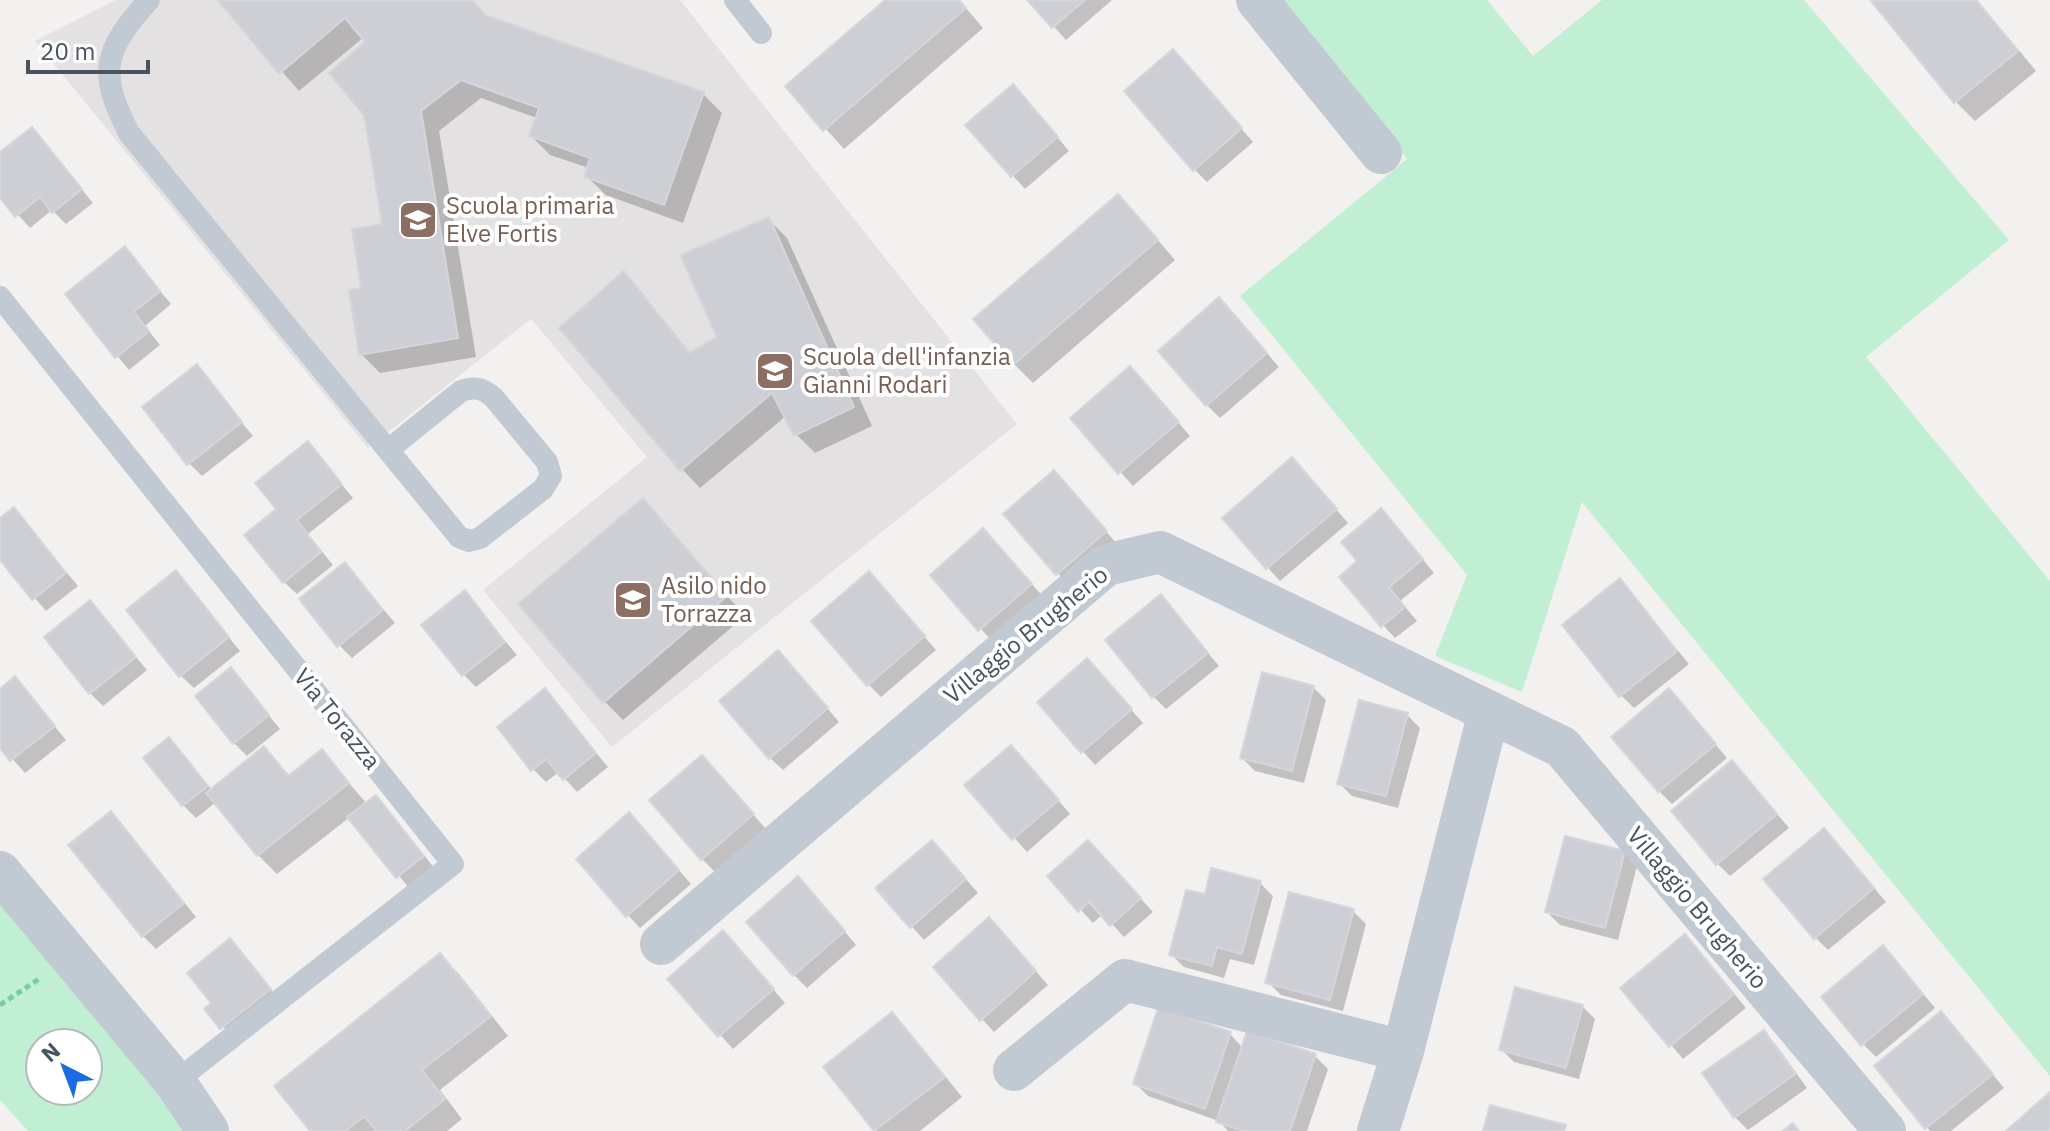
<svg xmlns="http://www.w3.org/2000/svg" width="2050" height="1131" viewBox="0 0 2050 1131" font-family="'IBM Plex Sans',sans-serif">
  <rect width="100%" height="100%" fill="#f3f0f0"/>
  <path fill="#e4e1e2" d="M116,0h564l337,424 -405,323 -129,-157 164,-133 -116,-138 -163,129 -333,-407z"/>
  <path fill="#c0efd3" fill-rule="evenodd" d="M1277,0h210l46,56 69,-56h202l205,240 -143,117 184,224v495l-468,-574 -60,190 -87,-36 32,-81 -227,-279 167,-137z
    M0,901l133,159 52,71h-157l-28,-31zM40,1043h48v48h-48z"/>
  <path fill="#0003" d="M220,0h253l16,19 214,75 19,19 -39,110 -77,-28 -20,-19 3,-8 -39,-13 -19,-19 6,-18 -56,-20 -42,33 37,226 -96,16 -19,-19 3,-64 20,-64 -16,-183 -4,-6 -65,54z
    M888,0h71l24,28 -139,121 -56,-62z
    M1030,0h82l-46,40z
    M1875,0h102l59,71 -61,50 -19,-19z
    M1186,65l67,77 -46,40 -13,-13z
    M1026,100l43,51 -44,38 -57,-63z
    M32,129l61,74 -27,21 -14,-14 -22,18 -30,-33v-40z
    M1137,216l38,44 -142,123 -19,-19z
    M768,219l19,19 85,188 -57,27 -19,-19 -10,-18 -86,72 -18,-19 -58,-195 18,19 49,61 29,-16z
    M125,249l46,55 -26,22 15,19 -31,25 -62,-75z
    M1232,313l47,54 -59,51 -13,-13z
    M196,367l57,69 -51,40 -13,-13z
    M1143,381l47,55 -57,50 -61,-68z
    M308,444l45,54 -45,36 25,31 -36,29 -13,-12 -5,-72z
    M1305,473l43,50 -68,58 -56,-62z
    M1066,486l52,59 -48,42 -64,-73z
    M643,500l102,116 -122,104 -19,-19z
    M14,510l64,76 -32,25 -46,-54v-36z
    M1394,524l40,49 -34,28 17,20 -22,17 -12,-13z
    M996,543l48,55 -51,44 -61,-67z
    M345,564l50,59 -43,35 -13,-13z
    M176,573l64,78 -46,37 -13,-12z
    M1620,581l69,83 -55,44 -13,-13z
    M881,586l55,64 -55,47 -13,-13z
    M465,593l52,62 -41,32 -12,-12z
    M1161,597l58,69 -53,43 -13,-13z
    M90,603l57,67 -44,36 -13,-13z
    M791,665l48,57 -56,48 -13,-12z
    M231,670l49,59 -33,27 -13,-13z
    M1100,674l43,49 -48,42 -55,-63z
    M15,679l51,61 -41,33 -25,-28v-54z
    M1313,687l13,13 -22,83 -49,-12 -13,-13z
    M545,691l63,76 -31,25 -18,-20 -13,10 -13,-13z
    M1681,704l46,54 -55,46 -13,-13z
    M1407,715l13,13 -22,80 -46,-12 -13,-13z
    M169,739l43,51 52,-42 27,29 31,-25 45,52 9,-6 13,13 46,58 -25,20 -60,-72 -73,57 -19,-19 -42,-53 -20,16 -13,-13 -37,-47z
    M1024,760l46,54 -43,38 -60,-67z
    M714,770l51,58 -50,44 -13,-13z
    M1745,776l44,52 -59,48 -12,-12z
    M111,813l85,104 -40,32 -13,-13z
    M642,828l49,56 -51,44 -12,-13z
    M1837,844l49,58 -58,48 -13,-13z
    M1624,853l13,13 -19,74 -58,-15 -13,-13z
    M945,855l33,38 -54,47 -46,-51z
    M1101,855l52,57 -29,25 -21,-23 -10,9 -43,-47z
    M1260,883l13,13 -19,69 -24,-6 -6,19 -40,-11 -13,-13 35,-57z
    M811,892l45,53 -49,43 -13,-13z
    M1353,911l13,13 -23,87 -62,-16 -13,-13z
    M1002,933l46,52 -54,47 -59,-64z
    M230,941l52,62 -47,37 -28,-31 7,-6z
    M736,946l49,57 -52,46 -63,-70z
    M1698,950l48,58 -63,51 -60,-71z
    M440,955l19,19 49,62 -68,54 22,29 -15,12h-134z
    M1896,961l39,47 -59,49 -13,-13z
    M1582,1006l13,13 -16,60 -65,-17 -13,-13z
    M1941,1013l63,75 -53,43h-21l-53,-65z
    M892,1015l19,19 51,63 -42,34h-43l-51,-64z
    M1764,1032l12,13 31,43 -59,42 -13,-13z
    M1230,1034l13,14 72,8 13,13 -21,62h-79l-9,-10 -71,-25 -13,-13z"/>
  <path fill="#cdcfd5" stroke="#d4d6dc" stroke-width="2" d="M218,0h254l13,15 219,77 -40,113 -80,-28 6,-19 -61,-22 10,-28 -78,-28 -40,31 37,227 -99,17 -10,-65 12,-2 -9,-59 30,-5 -18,-109 -35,-42 36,-31 -20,-24 -66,56z
    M885,0h74l7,8 -143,123 -38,-45z
    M1027,0h58l-33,28z
    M1976,0l42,51 -64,52 -83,-102z
    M1173,49l69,79 -49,43 -69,-80z
    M1013,84l45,53 -47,40 -46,-52z
    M32,127l50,62 -30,24 -12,-16 -25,20 -15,-19v-46z
    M1118,194l40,46 -145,125 -40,-46z
    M769,217l85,190 -60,29 -22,-43 -92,78 -121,-143 65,-57 65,82 28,-16 -37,-82z
    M125,246l35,45 -26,21 15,19 -34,27 -50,-64z
    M1219,297l48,56 -61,53 -48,-55z
    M197,364l45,58 -55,43 -45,-58z
    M1130,366l49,56 -61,52 -48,-56z
    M308,441l34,43 -45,36 24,32 -38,31 -39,-48 32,-26 -21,-26z
    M1292,457l45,52 -71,60 -44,-51z
    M1054,470l53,61 -51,44 -53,-61z
    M643,498l84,98 -124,107 -85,-99z
    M14,507l52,66 -34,27 -32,-40v-42z
    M1381,508l42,51 -34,28 16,20 -24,20 -42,-50 18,-16 -16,-19z
    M983,528l49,56 -54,47 -48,-56z
    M345,562l38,48 -46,37 -38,-48z
    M176,570l53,67 -50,40 -53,-67z
    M869,571l56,65 -58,50 -56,-65z
    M1620,578l57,73 -58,46 -57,-72z
    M465,590l40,52 -43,34 -41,-51z
    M1161,594l47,59 -56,45 -47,-58z
    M90,600l46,57 -47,37 -45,-57z
    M778,650l50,58 -59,51 -50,-58z
    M1087,658l45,51 -51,44 -44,-51z
    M231,667l38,48 -36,29 -38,-48z
    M1262,672l52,14 -22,85 -52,-13z
    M15,676l40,50 -45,35 -10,-13v-59z
    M545,688l51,65 -33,27 -17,-21 -15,12 -34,-44z
    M1669,688l47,56 -58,48 -47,-55z
    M1359,700l49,13 -22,83 -49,-12z
    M169,737l39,49 -26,20 -39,-48z
    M1011,745l48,55 -47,40 -48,-55z
    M264,746l24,30 34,-27 27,34 -92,73 -51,-63z
    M702,755l52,59 -53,46 -52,-60z
    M1732,760l45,54 -61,51 -45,-54z
    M376,795l48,61 -28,22 -49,-61z
    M111,811l73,92 -42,34 -74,-92z
    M629,812l50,58 -53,47 -50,-58z
    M1824,828l50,60 -60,51 -51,-60z
    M1565,836l60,15 -20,77 -60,-16z
    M932,840l34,39 -56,49 -35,-40z
    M1088,840l53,58 -31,28 -21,-24 -11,10 -31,-36z
    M1211,868l50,13 -19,73 -25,-7 -5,19 -43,-11 17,-65 19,4z
    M798,876l47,55 -52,45 -47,-54z
    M1289,892l65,17 -24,91 -65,-17z
    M989,917l47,54 -56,50 -47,-54z
    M723,930l51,59 -56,48 -51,-58z
    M1685,934l49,60 -65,53 -49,-59z
    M230,938l41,51 -51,40 -16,-20 7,-6 -24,-30z
    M1883,945l40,49 -62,52 -40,-49z
    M440,953l51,63 -69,54 23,29 -40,32h-29l-12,-15 -18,15h-36l-36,-45z
    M1515,987l68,18 -17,63 -67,-18z
    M1158,1008l73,24 -26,77 -72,-25z
    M1941,1011l52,63 -68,55 -51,-63z
    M892,1012l53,65 -71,54 -51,-64z
    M1764,1030l31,44 -61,44 -32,-45z
    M1247,1031l69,23 -26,77h-46l-28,-9z
    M2050,1092v39h-44z
    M1490,1105l76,20 -2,6h-81z
    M1793,1123l6,8h-16z"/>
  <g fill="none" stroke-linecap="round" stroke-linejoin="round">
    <path stroke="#78cda5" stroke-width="5" stroke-dasharray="6 4" stroke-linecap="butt" d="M0,1005l39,-26"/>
    <path stroke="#c1cad2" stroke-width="22" d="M149,0c-45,50 -52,71 -20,133l330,404 10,4 11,-3 63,-49 8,-13 -4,-14 -53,-64c-11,-10 -19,-12 -33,-7l-73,59
      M735,0l26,33
      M0,297l453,567 -278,218"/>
    <path stroke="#c1cad2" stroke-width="42" d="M1257,0l124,153
      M0,872l175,210 33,49
      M661,944l445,-379 54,-13 402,195 323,384
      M1014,1070l111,-90 278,71
      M1378,1131l25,-80 86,-339"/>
  </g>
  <defs>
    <symbol id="school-square" viewBox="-11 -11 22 22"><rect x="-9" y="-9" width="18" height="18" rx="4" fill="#8d6e63" stroke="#fff"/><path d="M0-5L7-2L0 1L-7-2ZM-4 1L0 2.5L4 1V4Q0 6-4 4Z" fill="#fff"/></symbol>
  </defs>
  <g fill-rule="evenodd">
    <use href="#school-square" x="396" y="198" width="44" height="44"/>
    <use href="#school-square" x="753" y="349" width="44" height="44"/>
    <use href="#school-square" x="611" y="578" width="44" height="44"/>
  </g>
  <g text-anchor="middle" stroke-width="8" stroke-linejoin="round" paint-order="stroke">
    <g font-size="24" fill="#785e54" stroke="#fff" text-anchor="start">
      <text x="446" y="214">Scuola primaria<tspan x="446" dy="28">Elve Fortis</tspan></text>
      <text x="803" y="365">Scuola dell'infanzia<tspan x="803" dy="28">Gianni Rodari</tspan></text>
      <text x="661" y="594">Asilo nido<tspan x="661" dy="28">Torrazza</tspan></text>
    </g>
    <g font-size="24" fill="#48535e" stroke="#fff">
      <text transform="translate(1026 635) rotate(-39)" y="8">Villaggio Brugherio</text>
      <text transform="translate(337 719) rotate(51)" y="8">Via Torazza</text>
      <text transform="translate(1697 908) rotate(50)" y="8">Villaggio Brugherio</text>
    </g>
  </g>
  <g transform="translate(64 1067) rotate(318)"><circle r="38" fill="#ffffff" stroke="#b6babf" stroke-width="2"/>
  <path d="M0-6L14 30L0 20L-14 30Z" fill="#1a6ce2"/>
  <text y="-12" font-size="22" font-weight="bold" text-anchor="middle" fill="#48535e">N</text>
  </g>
  <path d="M28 60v12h120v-12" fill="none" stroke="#48535e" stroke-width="4"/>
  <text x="40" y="60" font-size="24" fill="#48535e" stroke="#ffffff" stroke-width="6" paint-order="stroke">20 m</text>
</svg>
